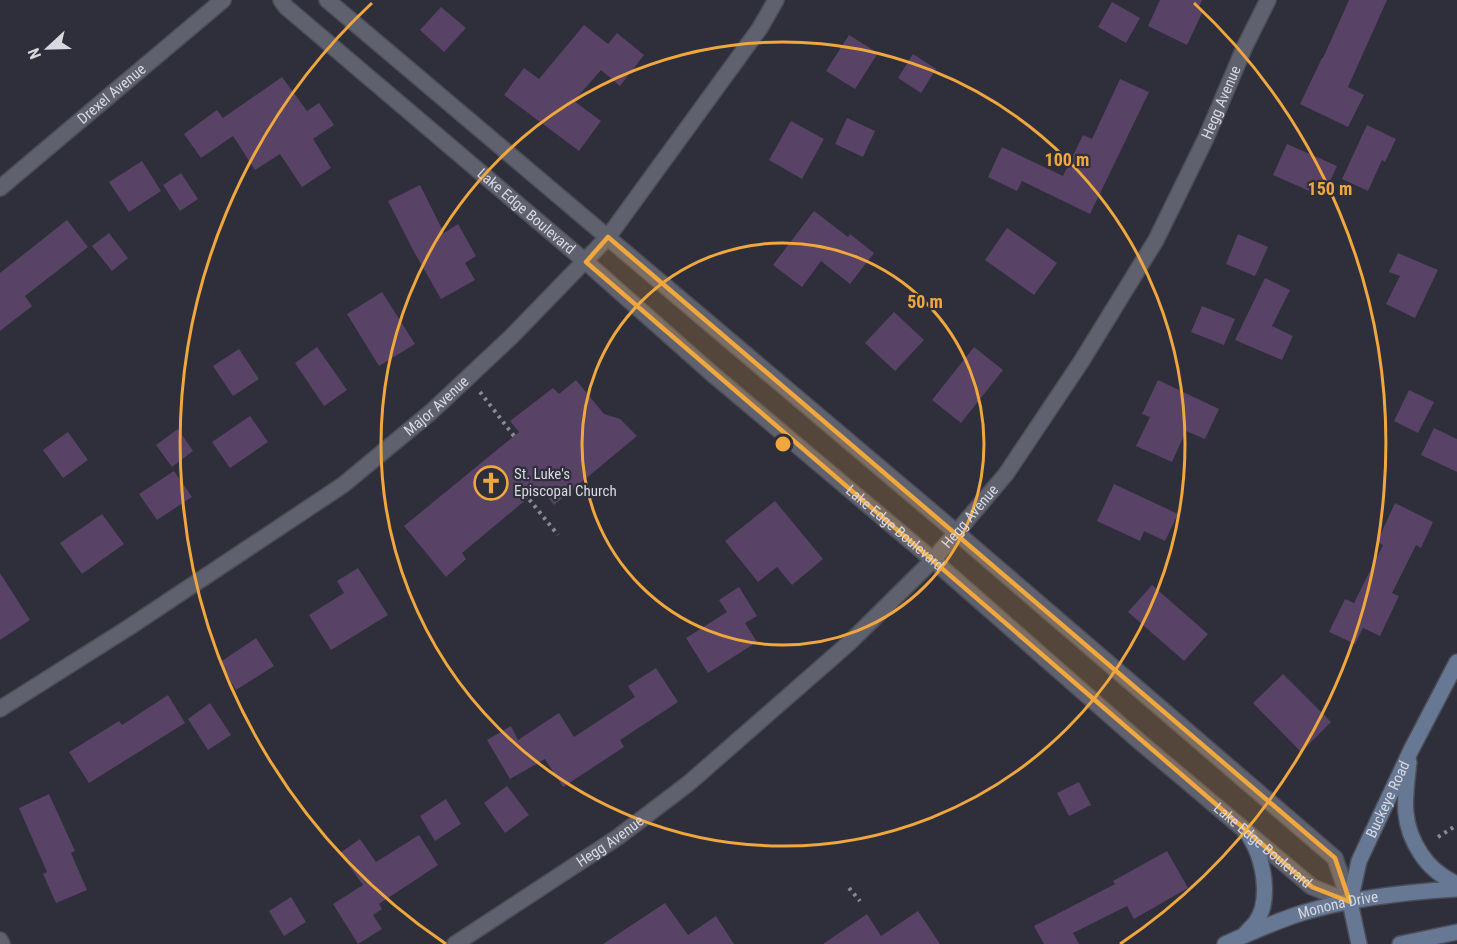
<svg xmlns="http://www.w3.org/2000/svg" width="1457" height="944" viewBox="0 0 1457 944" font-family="'Roboto Condensed',sans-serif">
  <rect width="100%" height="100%" fill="#2e2f3a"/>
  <path fill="#584265" d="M1160,0h42l-4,9 5,2 -16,34 -39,-19z
    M1349,0h38l-39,87 16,8 -16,32 -48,-23 22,-46h1z
    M1112,2l28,16 -14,25 -28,-16z
    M441,7l25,21 -22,24 -24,-22z
    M584,25l24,19 9,-11 27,22 -24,31 -19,-16 -27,31 27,20 -22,30 -75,-56 20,-27 15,11z
    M849,35l29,18 -23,36 -29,-18z
    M913,54l23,15 -15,24 -23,-15z
    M282,77l25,34 12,-8 15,22 -21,14 18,29 -29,19 -22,-33 -25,16 -22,-34 -32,22 -17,-24 33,-24 6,8z
    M1120,79l29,13 -59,122 -68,-33 -5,10 -29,-14 14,-30 61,29 20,-41 9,4z
    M847,118l28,13 -12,26 -28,-13z
    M791,121l33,18 -22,40 -33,-19z
    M1367,125l29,14 -11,23 -3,-2 -14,31 -26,-12z
    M1287,144l50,22 -14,31 -50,-22z
    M142,161l19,30 -32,21 -20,-30z
    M181,173l17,26 -18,12 -17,-26z
    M420,185l24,48 14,-9 18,32 -11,7 10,17 -34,19 -28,-49 -25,-49z
    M814,211l34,26 2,-3 24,19 -24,31 -29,-23 -19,26 -29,-22z
    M67,220l21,27 -63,49 7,10 -32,25v-58z
    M1007,228l50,35 -23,32 -49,-35z
    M109,233l19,25 -16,13 -20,-25z
    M1238,234l30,13 -13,29 -29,-12z
    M1398,253l40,17 -23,48 -29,-14 14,-28 -11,-4z
    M1265,278l25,12 -18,36 21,10 -11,24 -47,-20z
    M382,292l33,52 -36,22 -32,-52z
    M1202,306l33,13 -11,26 -33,-13z
    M894,312l30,28 -29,31 -30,-28z
    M317,347l30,43 -23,16 -29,-43z
    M974,347l29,23 -42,53 -29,-23z
    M239,349l20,30 -26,17 -20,-30z
    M576,380l28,34 16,5 17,17 -83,69 -14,-17 -78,65 4,6 -20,18 -42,-51 115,-94 -9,-11 43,-33 6,6z
    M1158,380l61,29 -14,30 -19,-8 -14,31 -36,-16 14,-29 -8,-3z
    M1409,390l25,12 -16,31 -24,-12z
    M250,416l18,26 -38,26 -18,-26z
    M1434,428l23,11v33l-36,-17z
    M178,429l15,22 -21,16 -16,-22z
    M68,432l20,28 -25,18 -20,-28z
    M174,471l18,26 -35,23 -18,-26z
    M1114,484l64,30 -13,27 -21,-10 -4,10 -43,-20z
    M775,501l48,58 -31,26 -15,-18 -19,15 -33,-41z
    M1395,503l38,19 -12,26 -5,-3 -24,48 7,3 -19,40 -17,-8 -8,16 -26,-12 16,-33 9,4 29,-58 -6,-3z
    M102,514l22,30 -42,30 -22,-31z
    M358,568l30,47 -57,35 -22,-35 35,-22 -7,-12z
    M0,573l30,47 -30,20z
    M1152,585l56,49 -24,27 -56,-49z
    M739,587l18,29 -12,7 12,19 -49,31 -22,-35 41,-26 -8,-12z
    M256,638l18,28 -38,24 -17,-27z
    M656,668l22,34 -58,38 4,7 -61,40 -18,-28 -35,20 -23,-39 24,-14 7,14 41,-27 15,24 61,-40 -7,-11z
    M1283,674l48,48 -30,30 -48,-49z
    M168,695l17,28 -96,60 -20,-31 50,-31 3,4z
    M210,703l21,32 -23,15 -20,-31z
    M1079,782l12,23 -22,11 -12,-23z
    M507,786l22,29 -24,18 -21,-30z
    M49,794l26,57 -4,2 16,37 -31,13 -13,-29 4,-2 -28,-64z
    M446,799l15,25 -26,17 -15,-25z
    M419,835l19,30 -59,39 3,5 -9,6 9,14 -24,15 -25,-40 30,-19 -23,-32 20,-14 16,23z
    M1167,851l21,37 -54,31 -7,-13 -54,27 6,11h-35l-10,-18 81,-42 -2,-3z
    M291,897l15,25 -22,14 -15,-25z
    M665,903l23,32 28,-19 18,28h-131z
    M918,911l22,33h-117l44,-30 14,22z"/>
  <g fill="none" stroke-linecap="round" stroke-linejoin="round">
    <defs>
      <g id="street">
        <path id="s1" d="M281,0l5,7 300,255 124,110 223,188 207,182 172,145 38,15"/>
        <path d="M327,0l629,532 379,326 15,44"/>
        <path id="s2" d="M0,188l223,-188"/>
        <path id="s3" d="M0,709l128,-81 215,-143 88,-73 81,-76 96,-99 152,-209 16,-28"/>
        <path d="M0,940l2,4"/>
        <path id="s4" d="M455,944l163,-107 71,-54 160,-140 84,-83 73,-86 75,-112 75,-122 50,-102 39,-92 23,-46"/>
      </g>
      <g id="secondary">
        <path d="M1409,762c-4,35 -9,61 12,92 9,14 21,23 36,30"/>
        <path d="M1246,933c3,-4 7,-7 10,-11 13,-18 9,-49 2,-68 -2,-7 -7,-14 -10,-21"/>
        <path id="s5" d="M1225,944c25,-11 51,-23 77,-31 49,-15 104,-21 155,-24"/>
        <path id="s6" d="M1359,944l-9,-42 9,-41 52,-111 46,-88"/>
        <path d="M1400,944l57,-12"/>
      </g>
    </defs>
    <use href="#street" stroke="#4c4d56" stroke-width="18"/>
    <use href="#secondary" stroke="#4c4d56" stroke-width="18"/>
    <path stroke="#888992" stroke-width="4" stroke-dasharray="3 4.5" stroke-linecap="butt" d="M480,392l34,44
      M520,488l38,47
      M1438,837l19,-12
      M849,888l11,13"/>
    <use href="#street" stroke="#60616f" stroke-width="15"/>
    <use href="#secondary" stroke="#667894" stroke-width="15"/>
  </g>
  <path fill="#efa73e" fill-opacity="0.2" stroke="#efa73e" stroke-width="4.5" stroke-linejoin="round" d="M608,237l727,621 15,44 -38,-15 -726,-625z"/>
  <g fill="none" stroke="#efa73e" stroke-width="3">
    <circle cx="783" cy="444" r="201"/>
    <circle cx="783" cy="444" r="402"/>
    <path d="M446 944A603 603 0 0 1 372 3M1194 3A603 603 0 0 1 1120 944"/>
  </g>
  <defs>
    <symbol id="church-ring" viewBox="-11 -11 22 22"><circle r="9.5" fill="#2e2f3a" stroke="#efa73e" stroke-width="1.5"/><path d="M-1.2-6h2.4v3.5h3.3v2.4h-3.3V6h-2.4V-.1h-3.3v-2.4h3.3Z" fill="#efa73e"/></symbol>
  </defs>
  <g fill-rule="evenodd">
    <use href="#church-ring" x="472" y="464" width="38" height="38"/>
  </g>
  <g text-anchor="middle" stroke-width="4.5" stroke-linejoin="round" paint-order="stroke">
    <g font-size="15" fill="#d8d8e0" stroke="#2e2f3a">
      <text dy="5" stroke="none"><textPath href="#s2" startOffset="146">Drexel Avenue</textPath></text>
      <text dy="5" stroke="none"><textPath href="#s4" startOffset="1158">Hegg Avenue</textPath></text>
      <text dy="5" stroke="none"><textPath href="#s1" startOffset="324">Lake Edge Boulevard</textPath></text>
      <text dy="5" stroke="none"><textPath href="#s3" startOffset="532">Major Avenue</textPath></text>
      <text dy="5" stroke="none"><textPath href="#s4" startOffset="672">Hegg Avenue</textPath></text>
      <text dy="5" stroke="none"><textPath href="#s1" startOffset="810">Lake Edge Boulevard</textPath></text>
      <text dy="5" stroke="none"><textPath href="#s6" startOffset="153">Buckeye Road</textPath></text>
      <text dy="5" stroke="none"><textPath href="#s4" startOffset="186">Hegg Avenue</textPath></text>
      <text dy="5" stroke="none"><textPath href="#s1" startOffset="1296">Lake Edge Boulevard</textPath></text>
      <text dy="5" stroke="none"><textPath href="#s5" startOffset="120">Monona Drive</textPath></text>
    </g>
    <g font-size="15" fill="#d8d8e0" stroke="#2e2f3a" text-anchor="start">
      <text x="514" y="479">St. Luke's<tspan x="514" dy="17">Episcopal Church</tspan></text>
    </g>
  </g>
  <circle cx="783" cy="444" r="9" fill="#efa73e" stroke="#2e2f3a" stroke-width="3"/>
  <g font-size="18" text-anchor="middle" font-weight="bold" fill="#efa73e" stroke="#2e2f3a" stroke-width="4.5" stroke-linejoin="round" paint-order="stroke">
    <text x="1067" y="166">100 m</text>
    <text x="1330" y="195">150 m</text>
    <text x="925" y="308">50 m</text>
  </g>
  <g transform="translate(48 48) rotate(248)" stroke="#2e2f3a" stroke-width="4.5" paint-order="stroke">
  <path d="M0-4.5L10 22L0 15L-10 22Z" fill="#d8d8e0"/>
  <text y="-9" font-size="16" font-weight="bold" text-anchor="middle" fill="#d8d8e0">N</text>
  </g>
</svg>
